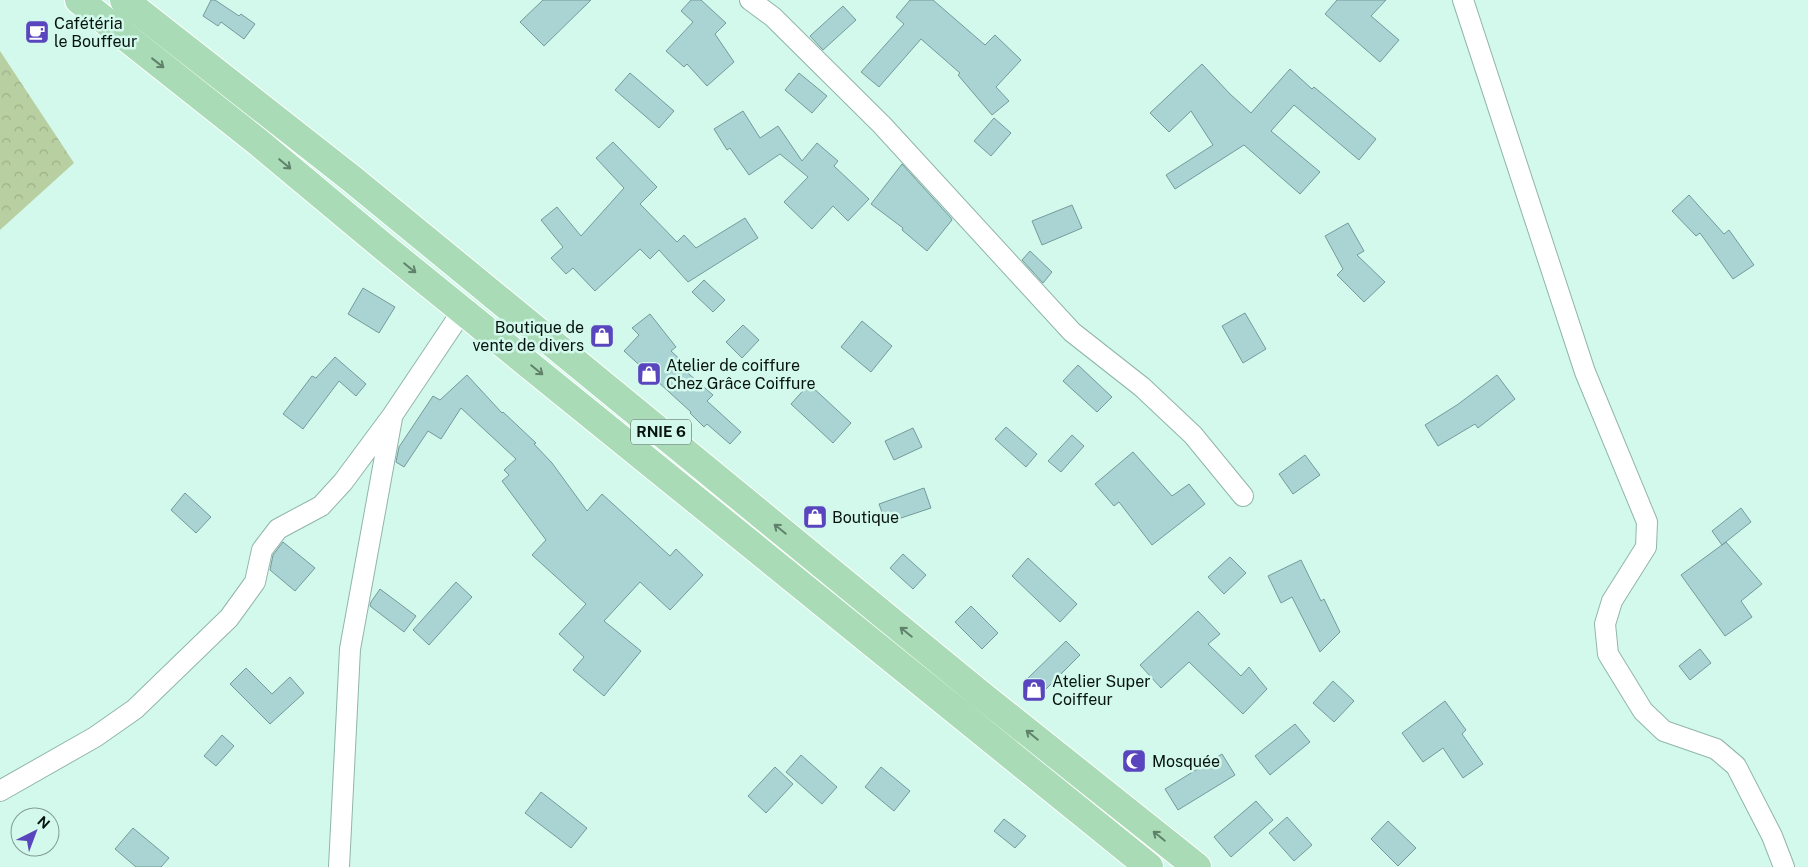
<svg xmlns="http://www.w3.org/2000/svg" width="1808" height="867" viewBox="0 0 1808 867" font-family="'Public Sans',sans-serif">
  <defs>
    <pattern id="forest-crowns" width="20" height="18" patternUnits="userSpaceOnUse" patternTransform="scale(1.25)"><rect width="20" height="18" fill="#b8cfa1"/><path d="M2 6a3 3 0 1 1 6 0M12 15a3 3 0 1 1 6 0" fill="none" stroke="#9db189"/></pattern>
  </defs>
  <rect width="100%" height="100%" fill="#d3f9ec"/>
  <path fill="url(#forest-crowns)" d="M0,51l74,112 -74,67z"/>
  <path fill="#aad3d3" stroke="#749b9b" d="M211,0h4l24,16 2,-2 14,10 -11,15 -23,-17 -3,4 -15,-10z
    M543,0h48l-47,46 -24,-24z
    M691,0h10l25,23 -11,11 19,28 -27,24 -20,-22 -3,3 -18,-16 27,-29 -12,-11z
    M910,0h23l52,45 10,-10 26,25 -25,27 13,14 -17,14 -34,-40 2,-2 -39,-34 -42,48 -18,-15 43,-48 -8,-7z
    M1337,0h49l-15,16 28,24 -19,22 -55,-48z
    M843,6l13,14 -33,30 -13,-14z
    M1202,64l28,30 21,19 39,-44 22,20 2,-2 62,52 -17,21 -65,-55 -23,26 49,41 -20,22 -56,-49 -69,44 -9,-14 47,-30 -22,-34 -22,21 -19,-19z
    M630,73l44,38 -15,17 -44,-38z
    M799,73l28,23 -15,17 -27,-23z
    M743,111l17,27 18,-12 24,35 15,-18 21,18 -4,5 35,33 -21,22 -15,-15 -21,23 -28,-27 24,-25 -28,-23 -31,21 -19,-27 -3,2 -13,-21z
    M994,118l17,15 -20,23 -17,-15z
    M613,142l44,45 -17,17 37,38 7,-7 12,13 49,-30 13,20 -70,44 -29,-32 -9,9 -10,-10 -45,42 -22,-23 -7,6 -15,-16 12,-11 -22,-27 16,-13 24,29 43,-48 -28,-30z
    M902,164l49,54 1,2 -25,31 -25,-21 1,-2 -32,-24z
    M1689,195l35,39 5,-4 25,35 -21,14 -33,-46 -4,3 -24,-25z
    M1072,205l10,23 -40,17 -10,-24z
    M1348,223l16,28 -7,4 28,27 -21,20 -27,-27 6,-6 -18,-33z
    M1030,251l22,21 -9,11 -21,-23z
    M704,280l21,20 -12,12 -21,-20z
    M363,288l32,19 -16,26 -31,-19z
    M1245,313l21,36 -23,14 -21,-37z
    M650,314l26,33 -5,4 13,12 -3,4 32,28 -6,6 34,31 -11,12 -23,-20 -3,3 -14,-14 1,-1 -67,-61 15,-16 -7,-7z
    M862,321l30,25 -21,26 -30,-25z
    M743,325l16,15 -17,18 -16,-16z
    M335,357l31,27 -10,12 -17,-15 -36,48 -20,-15 29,-38 4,2z
    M1078,365l34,32 -15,15 -34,-31z
    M467,375l35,38 1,-1 33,31 -2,1 18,19 35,48 15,-17 68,62 6,-7 27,26 -33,35 -30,-28 -36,39 37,30 -37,45 -31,-26 11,-13 -25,-23 27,-30 -54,-49 14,-15 -44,-59 7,-6 -5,-5 12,-11 -55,-51 -20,31 -13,-8 -24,36 -8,-5 3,-15 34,-51 7,4z
    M1497,375l18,24 -37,29 -3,-4 -37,22 -13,-21 32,-20z
    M809,384l42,39 -18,20 -42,-39z
    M1006,427l31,27 -11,13 -31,-28z
    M913,428l9,19 -28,13 -9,-19z
    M1072,435l12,11 -23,26 -13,-11z
    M1133,452l39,44 17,-12 16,20 -53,41 -33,-43 -5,4 -19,-22z
    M1305,455l15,20 -27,19 -14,-20z
    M924,488l7,20 -45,15 -7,-19z
    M185,493l26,24 -15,16 -25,-23z
    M1741,508l10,14 -29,23 -10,-14z
    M283,542l32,26 -20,23 -25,-21 3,-15z
    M1726,542l36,42 -21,17 11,16 -27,19 -44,-61z
    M903,554l23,21 -13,14 -23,-21z
    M1230,557l16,16 -22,21 -16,-17z
    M1028,558l49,46 -17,18 -48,-46z
    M1301,560l20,41 3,-2 16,33 -20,20 -28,-55 -11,6 -13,-27z
    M456,582l16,15 -43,48 -16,-15z
    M380,589l36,27 -12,16 -34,-26 1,-4z
    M971,606l27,27 -16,16 -27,-27z
    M1198,611l22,23 -12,10 33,32 8,-9 18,22 -24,25 -54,-52 -28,26 -21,-23z
    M1066,641l14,14 -39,39 -14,-15z
    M1700,649l11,14 -21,17 -11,-14z
    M246,668l26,26 18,-17 14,16 -34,31 -40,-40z
    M1333,681l21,20 -20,21 -21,-19z
    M1445,701l21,29 -4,4 21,30 -20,14 -20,-30 -20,14 -21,-29z
    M1295,724l15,18 -40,33 -15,-19z
    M222,735l12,11 -18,20 -12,-10z
    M1222,754l13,21 -57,35 -13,-21z
    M801,755l36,32 -15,17 -36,-32z
    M775,767l18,17 -27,29 -18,-17z
    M881,767l29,24 -16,20 -29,-24z
    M541,792l46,36 -16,20 -46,-35z
    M1256,801l17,19 -42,37 -17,-20z
    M1287,817l25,28 -18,16 -25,-28z
    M1004,819l22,17 -11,12 -21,-17z
    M1388,821l28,27 -18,18 -27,-27z
    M133,828l36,30 -8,9h-25l-21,-18z"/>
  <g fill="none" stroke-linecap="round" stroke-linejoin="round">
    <defs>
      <path id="minor" d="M750,0l23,17 109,108 190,207 70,55 51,48 50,61
        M1463,0l122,372 62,150 -1,25 -34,54 -7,23 3,30 35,57 21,20 52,18 20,17 36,70 12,31
        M0,791l95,-54 40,-28 94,-91 26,-36 7,-32 16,-21 43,-23 22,-24 49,-66 71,-106
        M339,867l11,-218 42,-231"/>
      <path id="primary" d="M79,0l179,142 127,106 764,619
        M124,0l228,179 628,515 217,173"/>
    </defs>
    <use href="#minor" stroke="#91b5aa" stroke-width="22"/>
    <use href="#primary" stroke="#fff" stroke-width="30"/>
    <use href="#minor" stroke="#fff" stroke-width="20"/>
    <use href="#primary" stroke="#a9dcb6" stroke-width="28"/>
  </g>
  <defs><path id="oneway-shaft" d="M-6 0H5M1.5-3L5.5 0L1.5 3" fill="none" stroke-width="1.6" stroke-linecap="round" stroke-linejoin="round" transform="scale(1.25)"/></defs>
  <g stroke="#60826b">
    <use href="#oneway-shaft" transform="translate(158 63) rotate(38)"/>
    <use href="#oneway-shaft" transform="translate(285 164) rotate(40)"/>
    <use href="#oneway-shaft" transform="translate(410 268) rotate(39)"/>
    <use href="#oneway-shaft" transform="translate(537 370) rotate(39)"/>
    <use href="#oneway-shaft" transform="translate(780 529) rotate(-141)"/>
    <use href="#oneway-shaft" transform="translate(906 632) rotate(-141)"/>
    <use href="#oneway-shaft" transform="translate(1032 735) rotate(-141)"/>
    <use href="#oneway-shaft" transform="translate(1159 836) rotate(-141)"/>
  </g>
  <defs>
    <symbol id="cafe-square" viewBox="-11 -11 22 22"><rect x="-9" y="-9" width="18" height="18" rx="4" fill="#5945be" stroke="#d3f9ec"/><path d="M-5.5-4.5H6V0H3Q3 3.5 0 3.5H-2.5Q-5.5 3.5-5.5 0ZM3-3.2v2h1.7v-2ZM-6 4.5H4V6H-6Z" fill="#fff"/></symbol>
    <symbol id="shop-square" viewBox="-11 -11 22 22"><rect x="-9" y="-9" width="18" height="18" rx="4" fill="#5945be" stroke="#d3f9ec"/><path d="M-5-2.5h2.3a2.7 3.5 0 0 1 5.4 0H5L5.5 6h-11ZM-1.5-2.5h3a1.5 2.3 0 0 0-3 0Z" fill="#fff"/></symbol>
    <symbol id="mosque-square" viewBox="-11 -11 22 22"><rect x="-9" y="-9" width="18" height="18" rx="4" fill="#5945be" stroke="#d3f9ec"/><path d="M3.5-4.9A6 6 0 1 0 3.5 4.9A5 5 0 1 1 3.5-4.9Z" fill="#fff"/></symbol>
  </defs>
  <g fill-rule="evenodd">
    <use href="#cafe-square" x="23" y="18" width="28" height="28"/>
    <use href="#shop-square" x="588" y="322" width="28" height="28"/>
    <use href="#shop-square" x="635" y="360" width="28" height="28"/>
    <use href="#shop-square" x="801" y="503" width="28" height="28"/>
    <use href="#shop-square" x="1020" y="676" width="28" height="28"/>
    <use href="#mosque-square" x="1120" y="747" width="28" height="28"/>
  </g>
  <g text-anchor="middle" stroke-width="5" stroke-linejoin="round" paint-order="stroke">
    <rect fill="#d3f9ec" stroke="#445851" stroke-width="1" x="631" y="419.5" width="60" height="25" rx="4"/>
    <g font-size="15" font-weight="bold" fill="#06130f">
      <text x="661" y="437">RNIE 6</text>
    </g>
    <g font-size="16" fill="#06130f" stroke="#d3f9ec" text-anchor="start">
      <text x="54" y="29">Cafétéria<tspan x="54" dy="18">le Bouffeur</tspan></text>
      <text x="584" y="333" text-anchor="end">Boutique de<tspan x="584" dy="18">vente de divers</tspan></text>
      <text x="666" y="371">Atelier de coiffure<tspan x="666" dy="18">Chez Grâce Coiffure</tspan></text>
      <text x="832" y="523">Boutique</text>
      <text x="1052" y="687">Atelier Super<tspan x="1052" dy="18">Coiffeur</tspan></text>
      <text x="1152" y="767">Mosquée</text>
    </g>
  </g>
  <g transform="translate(35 832) rotate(42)"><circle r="24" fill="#d3f9ec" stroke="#819d94"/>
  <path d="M0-4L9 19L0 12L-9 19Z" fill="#5945be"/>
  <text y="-8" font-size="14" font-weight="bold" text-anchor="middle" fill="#06130f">N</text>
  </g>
</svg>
